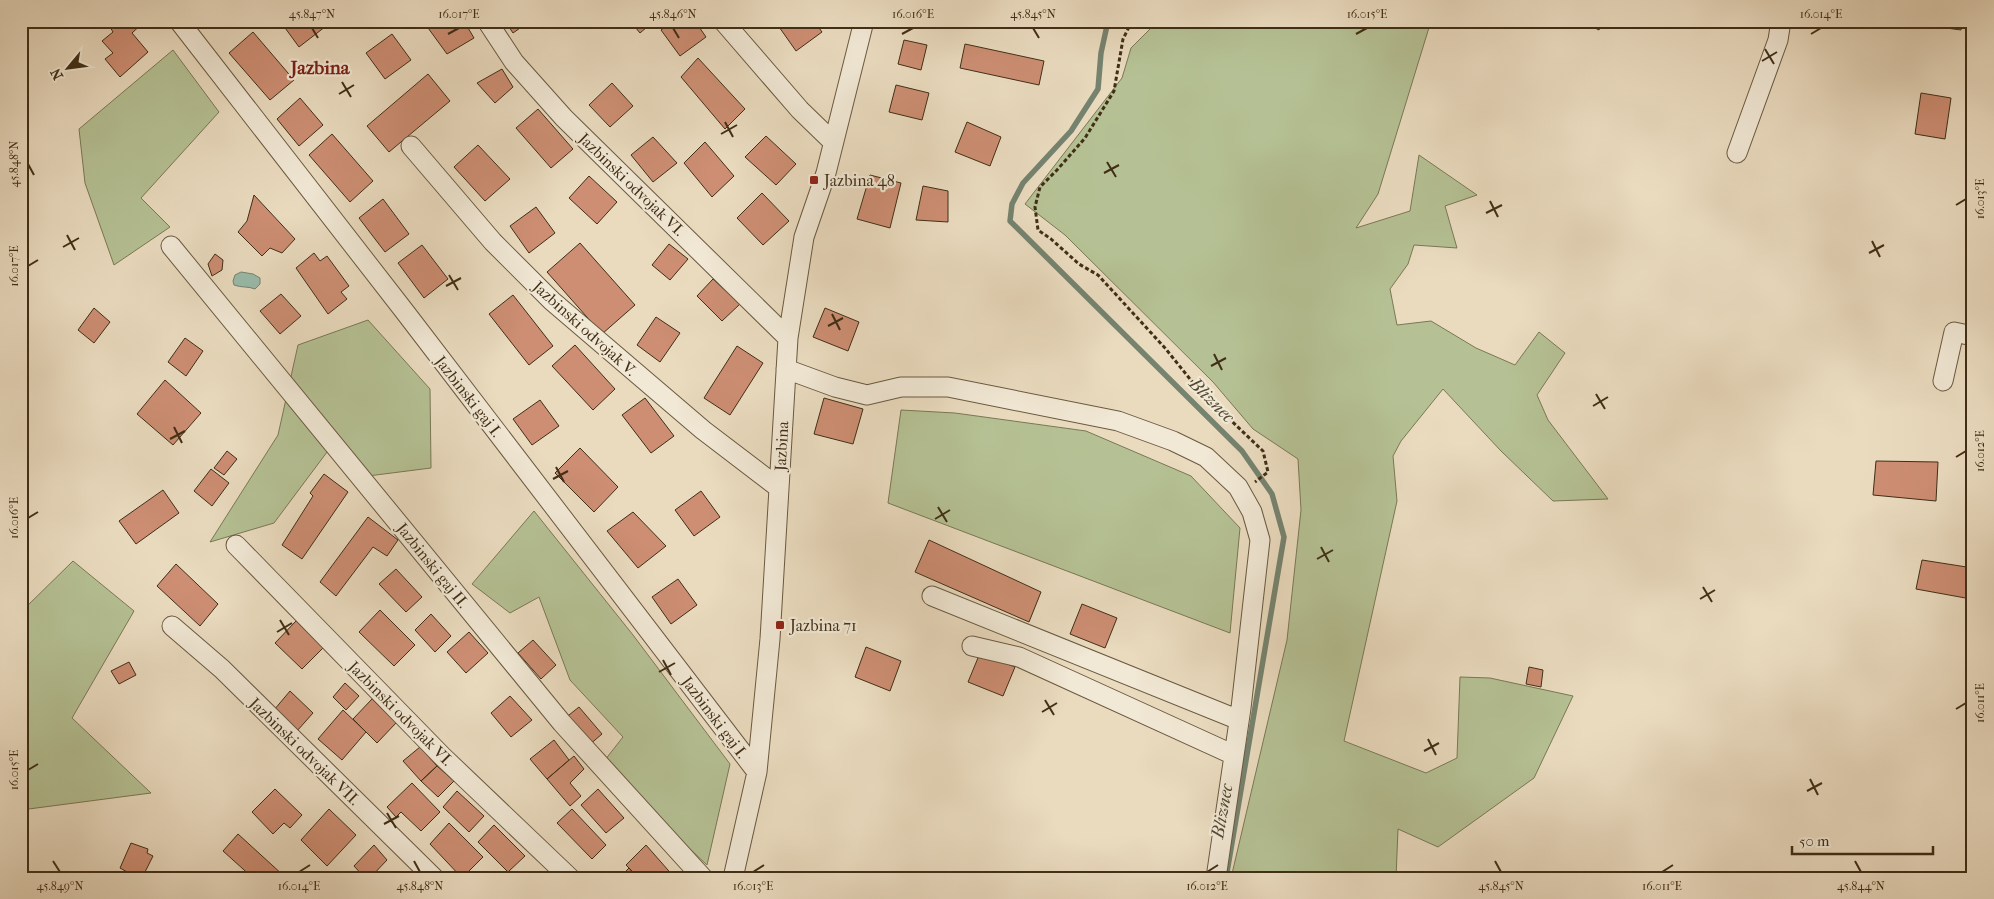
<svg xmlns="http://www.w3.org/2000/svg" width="1994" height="899" viewBox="0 0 1994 899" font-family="'IM FELL French Canon',serif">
  <rect width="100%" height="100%" fill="#eadbbf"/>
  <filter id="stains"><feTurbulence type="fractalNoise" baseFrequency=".004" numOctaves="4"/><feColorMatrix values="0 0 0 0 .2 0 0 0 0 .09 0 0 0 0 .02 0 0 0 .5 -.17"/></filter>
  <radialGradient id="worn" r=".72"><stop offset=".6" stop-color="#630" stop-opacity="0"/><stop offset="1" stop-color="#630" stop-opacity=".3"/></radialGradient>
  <path fill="#b5c194" stroke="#7a7855" d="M1158,21h273l-53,173 -22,34 54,-17 9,-56 58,40 -32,11 12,42 -43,-3 -6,19 -18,25 7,36 34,-4 45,27 39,17 24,-33 26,21 -28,42 11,25 60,79 -55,2 -52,-50 -58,-62 -42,52 -8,15 4,45 -53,240 82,32 31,-15 3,-81 30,1 83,18 -39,82 -96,69 -40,-18 -2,49h-31l-12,-4 -2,4h-120l56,-238 14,-130 -3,-51 -45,-30 -40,-47 -148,-147 -40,-31 97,-126 9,-30z
    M173,50l46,62 -78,86 29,29 -56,38 -29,-82 -6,-54z
    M368,320l62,69 1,79 -63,8 -29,-40 -65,87 -64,19 68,-107 20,-90z
    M901,410l54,3 131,18 105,45 49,52 -10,105 -342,-130z
    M534,511l99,124 97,129 -23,101 -106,-100 22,-28 -53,-57 -31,-83 -29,16 -38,-29z
    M73,561l61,50 -62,107 79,75 -130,17v-198z"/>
  <path fill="#99bcab" stroke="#75836f" d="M241,272l12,2 7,4v6l-5,5c-7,-3 -13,-1 -21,-4l-1,-4 2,-6z"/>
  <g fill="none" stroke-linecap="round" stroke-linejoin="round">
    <path stroke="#75836f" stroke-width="5.5" d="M1108,21l-7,32 -3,36 -27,42 -48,52 -11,21 -2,17 232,230 30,43 12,43 -58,341"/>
  </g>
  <path fill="#cd8e73" stroke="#402e16" d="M117,21h28l-13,12 16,19 -28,25 -15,-18 8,-6 -11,-12 11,-9 -3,-5z
    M280,21h49l1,2 -31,24z
    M345,21h14l-9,7z
    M423,21h41l10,17 -27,16z
    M505,21h25l-17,12z
    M630,21h24l-14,12z
    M672,21h23l11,16 -26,19 -19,-26z
    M781,21h33l8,11 -26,19 -19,-27z
    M1590,21h21l-2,5 -7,-3 -3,7 -10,-5z
    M1931,21h31l-1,9 -30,-4z
    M253,32l41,48 -24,20 -41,-47z
    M392,34l19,26 -26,19 -19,-26z
    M904,40l23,5 -6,25 -23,-6z
    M965,44l79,17 -5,24 -79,-17z
    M698,58l47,51 -20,20 -44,-52z
    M502,69l11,18 -18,16 -18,-20z
    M428,74l22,27 -61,51 -22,-26z
    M612,83l21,23 -23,21 -21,-22z
    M896,85l33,8 -7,27 -33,-8z
    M1921,93l30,5 -6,41 -30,-5z
    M300,98l23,27 -24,21 -22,-27z
    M538,109l35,40 -22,19 -35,-40z
    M967,122l34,15 -11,29 -35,-14z
    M332,134l41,47 -23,21 -41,-47z
    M766,136l30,28 -20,21 -31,-28z
    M653,137l24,26 -24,19 -22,-27z
    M705,142l29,34 -22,21 -28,-34z
    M478,145l32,34 -25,22 -31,-34z
    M870,175l31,8 -11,45 -33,-9z
    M589,176l28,26 -20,22 -28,-26z
    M923,186l25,5v31l-32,-2z
    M762,193l27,28 -26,24 -26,-27z
    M254,195l41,44 -13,14 -12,-5 -8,8 -24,-24 9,-11z
    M383,199l26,35 -24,18 -26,-34z
    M536,207l19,26 -26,20 -19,-27z
    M580,243l55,62 -33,29 -55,-62z
    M669,244l19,15 -18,21 -18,-15z
    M422,245l26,34 -24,19 -26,-35z
    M314,253l6,8 7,-5 22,30 -8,6 6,7 -19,15 -32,-46z
    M215,254l8,6 -1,10 -10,6 -4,-12z
    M713,279l27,25 -18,17 -25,-25z
    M281,294l20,22 -21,18 -20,-23z
    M513,295l40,51 -24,19 -40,-51z
    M94,308l16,14 -16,21 -16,-13z
    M825,308l34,14 -11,29 -35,-14z
    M656,317l24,16 -20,29 -23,-17z
    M185,338l18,13 -17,25 -18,-14z
    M575,345l40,44 -22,21 -41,-44z
    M737,346l26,17 -33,52 -26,-17z
    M165,380l36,33 -28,32 -36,-31z
    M645,398l29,38 -23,17 -29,-38z
    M824,398l39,11 -10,35 -39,-10z
    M540,400l19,26 -27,19 -19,-26z
    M580,448l38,39 -24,25 -39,-39z
    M227,451l10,8 -13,16 -10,-7z
    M1876,461l62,1 -2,39 -63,-6z
    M211,469l18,14 -17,23 -18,-15z
    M324,474l24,18 -46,67 -20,-14 31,-49 -3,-3z
    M163,490l16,23 -43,31 -17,-23z
    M701,491l19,26 -26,19 -19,-26z
    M633,512l33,34 -28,22 -31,-37z
    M368,517l30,23 -11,16 -14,-9 -37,49 -16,-14z
    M929,540l112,52 -12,30 -114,-50z
    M1922,560l51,8v26l-2,5 -55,-10z
    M176,564l42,40 -18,22 -43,-40z
    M396,569l26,28 -16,15 -27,-28z
    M678,579l19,26 -26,19 -19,-27z
    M1082,604l35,14 -12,30 -35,-14z
    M380,610l35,35 -21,21 -35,-34z
    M431,614l20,22 -16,16 -20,-22z
    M296,621l27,27 -21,21 -27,-26z
    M469,632l19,21 -22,20 -19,-21z
    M533,640l23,25 -15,14 -23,-26z
    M866,647l35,14 -11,30 -35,-14z
    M980,653l35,14 -12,29 -35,-14z
    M129,662l7,13 -17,9 -8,-13z
    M1529,667l14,3 -2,17 -15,-3z
    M345,683l14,13 -13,14 -13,-13z
    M290,691l23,22 -16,18 -23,-21z
    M510,696l22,24 -21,17 -20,-24z
    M372,699l24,24 -19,20 -24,-24z
    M579,707l23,27 -14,12 -24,-27z
    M343,710l23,22 -24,28 -24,-21z
    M554,740l15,20 -22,19 -17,-20z
    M420,747l17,19 -16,15 -18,-20z
    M574,756l10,13 -14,14 11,13 -11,10 -23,-27z
    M437,766l17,15 -16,16 -17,-16z
    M412,783l28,29 -19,19 -20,-19 -5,5 -9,-10z
    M275,789l27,26 -12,13 -6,-5 -11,11 -21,-22z
    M598,789l26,29 -18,15 -25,-28z
    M457,791l27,25 -15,16 -26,-25z
    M329,809l27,26 -29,31 -26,-26z
    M572,809l34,36 -14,14 -35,-36z
    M449,823l34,34 -21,21 -32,-34z
    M494,825l31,31 -17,16 -30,-30z
    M238,834l46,42 -2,2h-29l-30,-27z
    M131,843l17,6 -1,4 6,3 -11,22h-4l-18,-10z
    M374,845l13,15 -17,18h-5l-11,-12z
    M646,845l29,33h-37l-9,-10 -3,-3z
    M629,868l9,10h-19z"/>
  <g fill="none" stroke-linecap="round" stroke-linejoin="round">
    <defs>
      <path id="minor" d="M179,21l226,291 352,460
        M487,21l27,41 50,56 224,220
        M723,21l77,89 33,32
        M411,146l82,96 59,59 151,129 76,58
        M1737,153l41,-113 3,-19
        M171,246l391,477 141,155
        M786,369l49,18 32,8 34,-8h47l170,34 55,20 33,16 32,30 14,25 8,28 -19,168 -25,170
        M1943,381l11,-49 19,4
        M236,545l206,211 128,122
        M932,596l307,124
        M172,626l50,43 212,209
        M972,646l47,11 215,98
        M733,878l24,-106 13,-133 18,-301 16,-101 22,-64 38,-152"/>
    </defs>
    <use href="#minor" stroke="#6a5940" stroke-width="21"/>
    <path stroke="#402e16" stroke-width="3" stroke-dasharray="4 2.5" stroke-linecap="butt" d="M1132,21l-9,18 -9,52 -29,47 -28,32 -17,17 -5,20 3,23 13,9 28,25 19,11 67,73 33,41 65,62 5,21 -13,10"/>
    <use href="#minor" stroke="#f1e8d5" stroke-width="19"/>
  </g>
  <path fill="none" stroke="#402e16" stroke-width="2" d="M312,28l6,10M673,28l6,10M1033,28l6,10M448,34l11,-6M902,34l11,-6M1356,34l11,-6M1811,34l10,-6M1765,49l9,15M1762,61l15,-9M342,82l9,15M339,94l15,-9M725,122l8,15M721,134l16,-9M1107,162l9,15M28,164l6,11M1104,173l15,-8M1490,201l8,16M1956,205l10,-6M1486,213l16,-8M67,235l8,15M1872,241l8,16M63,247l16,-9M1869,253l15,-8M28,266l10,-6M449,275l9,15M446,286l15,-8M832,314l8,16M828,326l15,-8M1214,354l8,16M1211,366l15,-8M1596,394l9,15M1593,406l15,-9M174,427l8,16M170,439l15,-8M1956,457l10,-6M556,467l8,15M553,479l15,-8M938,507l9,15M28,518l10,-6M935,519l15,-9M1321,547l8,15M1317,559l16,-9M1703,587l9,15M1700,599l15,-9M280,620l9,15M277,632l15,-9M663,660l8,15M659,672l16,-9M1045,700l9,15M1956,709l10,-6M1042,712l15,-9M1428,739l8,16M1424,751l15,-8M28,770l10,-6M1810,779l8,16M1807,791l15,-8M387,813l9,15M384,824l15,-8M53,861l7,11M414,861l6,11M1495,861l6,11M1855,861l6,11M299,872l11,-7M753,872l11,-7M1207,872l11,-7M1662,872l11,-7"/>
  <g fill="#8f2418" stroke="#f1e8d5" stroke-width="2">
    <rect x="809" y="175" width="10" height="10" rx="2.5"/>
    <rect x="775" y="620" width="10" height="10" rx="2.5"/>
  </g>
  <g text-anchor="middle" stroke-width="4.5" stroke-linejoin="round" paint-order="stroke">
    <g font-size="16" fill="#402e16" stroke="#f1e8d5" text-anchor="start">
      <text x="824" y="186">Jazbina 48</text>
      <text x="790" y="631">Jazbina 71</text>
    </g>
    <g font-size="16" fill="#402e16" stroke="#f1e8d5">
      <text transform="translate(632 184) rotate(44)" y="6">Jazbinski odvojak VI.</text>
      <text transform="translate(585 328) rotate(42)" y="6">Jazbinski odvojak V.</text>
      <text transform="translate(469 396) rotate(52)" y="6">Jazbinski gaj I.</text>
      <text transform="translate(781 446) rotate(-87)" y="6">Jazbina</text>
      <text transform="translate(433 565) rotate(51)" y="6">Jazbinski gaj II.</text>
      <text transform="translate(401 713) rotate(45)" y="6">Jazbinski odvojak VI.</text>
      <text transform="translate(715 717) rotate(53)" y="6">Jazbinski gaj I.</text>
      <text transform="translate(305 751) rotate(44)" y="6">Jazbinski odvojak VII.</text>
    </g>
    <g font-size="18" font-style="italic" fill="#524a34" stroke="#f1e8d5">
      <text transform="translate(1212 400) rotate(45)" y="6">Bliznec</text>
      <text transform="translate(1222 811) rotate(-80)" y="6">Bliznec</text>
    </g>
    <g font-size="19" font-weight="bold" fill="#7a1f14" stroke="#f1e8d5">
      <text x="320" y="74">Jazbina</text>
    </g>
  </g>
  <rect width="1994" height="899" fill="none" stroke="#eadbbf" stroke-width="55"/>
  <g transform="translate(68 68) rotate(241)" stroke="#f1e8d5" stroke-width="4" paint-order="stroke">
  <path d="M0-4L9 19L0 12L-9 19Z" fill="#402e16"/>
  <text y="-8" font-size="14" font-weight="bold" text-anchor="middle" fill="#402e16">N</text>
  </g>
  <path d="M1792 846v8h141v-8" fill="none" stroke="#402e16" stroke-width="2.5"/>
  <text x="1799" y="846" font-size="15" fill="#402e16" stroke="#f1e8d5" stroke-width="4" paint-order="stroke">50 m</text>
  <rect x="28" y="28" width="1938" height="844" fill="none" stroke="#402e16" stroke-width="2"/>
  <g font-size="12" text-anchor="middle" fill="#402e16">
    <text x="312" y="18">45.847°N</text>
    <text x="459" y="18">16.017°E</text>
    <text x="673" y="18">45.846°N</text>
    <text x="913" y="18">16.016°E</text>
    <text x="1033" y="18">45.845°N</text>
    <text x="1367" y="18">16.015°E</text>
    <text x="1821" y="18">16.014°E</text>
    <text transform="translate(14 164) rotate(-90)" y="4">45.848°N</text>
    <text transform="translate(1980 199) rotate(-90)" y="4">16.013°E</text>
    <text transform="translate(14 266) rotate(-90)" y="4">16.017°E</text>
    <text transform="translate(1980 451) rotate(-90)" y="4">16.012°E</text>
    <text transform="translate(14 518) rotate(-90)" y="4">16.016°E</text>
    <text transform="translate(1980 703) rotate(-90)" y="4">16.011°E</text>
    <text transform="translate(14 770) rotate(-90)" y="4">16.015°E</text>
    <text x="60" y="890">45.849°N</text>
    <text x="299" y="890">16.014°E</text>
    <text x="420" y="890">45.848°N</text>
    <text x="753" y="890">16.013°E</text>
    <text x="1207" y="890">16.012°E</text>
    <text x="1501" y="890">45.845°N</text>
    <text x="1662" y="890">16.011°E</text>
    <text x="1861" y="890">45.844°N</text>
  </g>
  <rect width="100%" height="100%" filter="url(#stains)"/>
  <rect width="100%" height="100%" fill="url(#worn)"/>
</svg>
